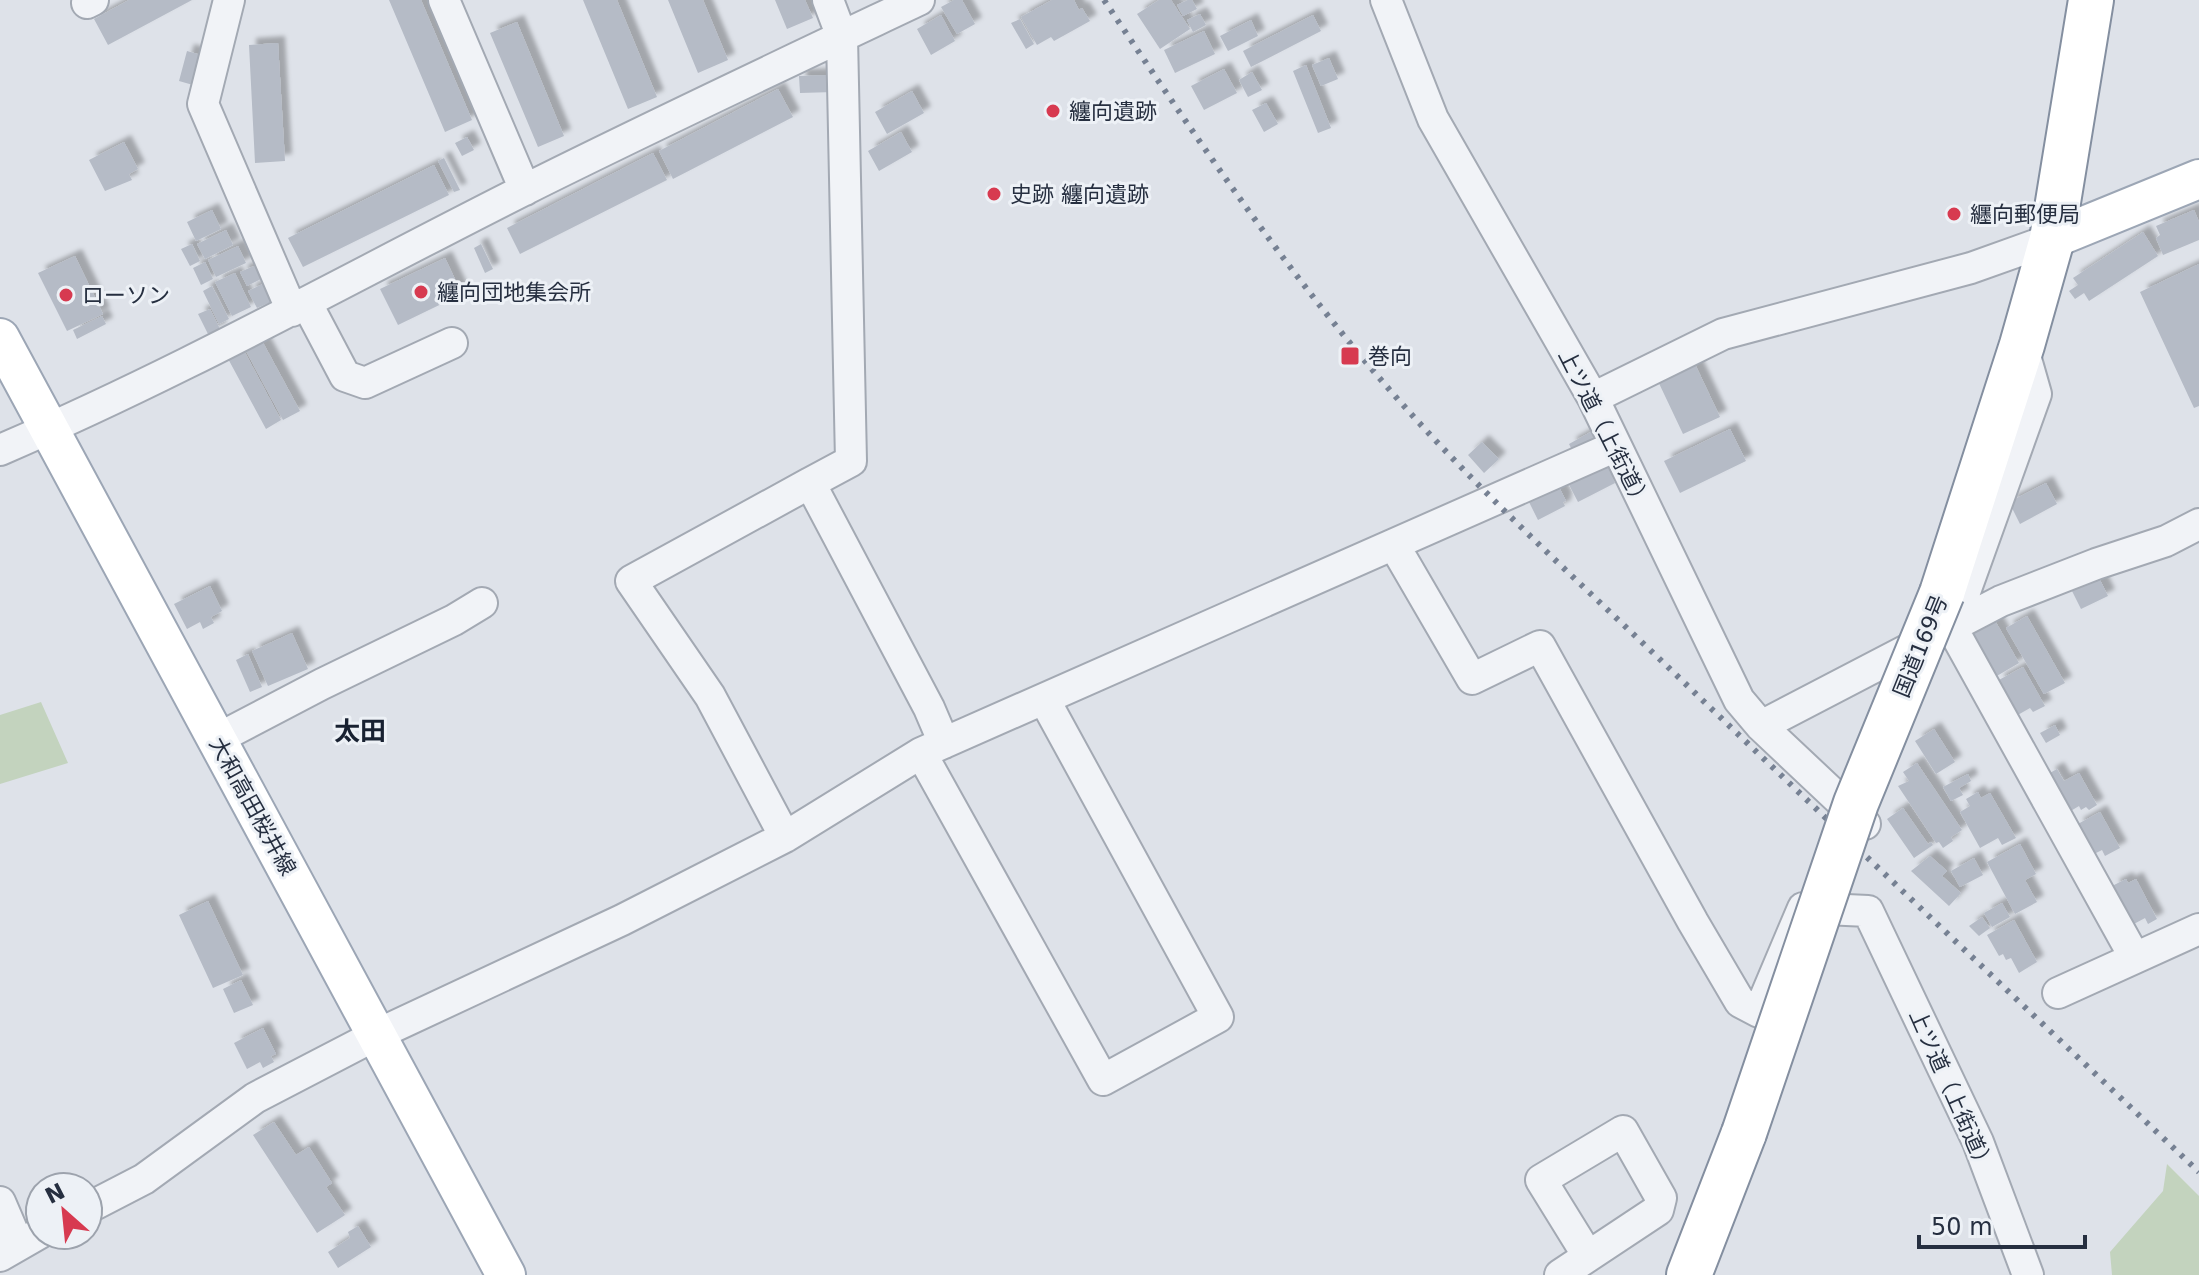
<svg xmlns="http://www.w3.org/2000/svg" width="2199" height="1275" viewBox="0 0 2199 1275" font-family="'DejaVu Sans','Noto Sans JP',sans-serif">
  <defs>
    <filter id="shadow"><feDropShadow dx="7" dy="-7" stdDeviation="2" flood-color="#0004"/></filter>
  </defs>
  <rect width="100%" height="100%" fill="#dee2e9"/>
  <path fill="#c3d3be" d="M41,702l27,61 -68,21v-69z
    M2167,1164l32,32v79h-87l-2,-23 53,-61z"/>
  <path fill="#b5bbc6" filter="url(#shadow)" d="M129,0h63l-84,45 -14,-26z
    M389,0h32l51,120 -27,12z
    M583,0h34l40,97 -29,12z
    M668,0h35l25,60 -30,13z
    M775,0h30l8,18 -26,11z
    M954,0h8l13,24 -18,10 -16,-27z
    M1052,0h22l5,10 3,-2 8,13 -36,20 -3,-4 -14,8 -16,-28z
    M1159,0h12l19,29 -30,20 -23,-35z
    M1188,0h4l5,9 -14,7 -6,-11z
    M1200,14l6,11 -13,7 -6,-12z
    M941,15l14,26 -24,14 -14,-26z
    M1313,15l8,16 -70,36 -8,-16z
    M1020,19l14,25 -8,5 -15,-26z
    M1251,20l7,16 -30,15 -8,-15z
    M517,22l47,114 -26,11 -48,-114z
    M1204,31l11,23 -40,19 -11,-23z
    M278,43l7,118 -30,2 -6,-118z
    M187,51l14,4 -8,30 -14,-4z
    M1329,58l9,21 -17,7 -9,-21z
    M1306,65l25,63 -13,5 -25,-62z
    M1224,69l13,24 -33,17 -13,-24z
    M1252,72l10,18 -14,7 -9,-17z
    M833,75l1,17 -34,1 -1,-17z
    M778,89l15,28 -120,62 -14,-28z
    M912,91l12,22 -37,21 -12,-22z
    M1266,103l12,21 -14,8 -12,-22z
    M901,132l11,20 -33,19 -11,-20z
    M467,137l7,13 -12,6 -7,-13z
    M124,142l14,27 -9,5 3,6 -27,11 -16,-31z
    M653,153l14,27 -147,74 -13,-26z
    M444,158l16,32 -6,2 -16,-31z
    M434,165l15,30 -146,72 -15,-29z
    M212,210l9,19 -25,12 -9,-19z
    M2194,210l5,12v18l-36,15 -7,-17 4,-3 -4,-9z
    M226,230l7,15 -28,14 -8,-15z
    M2143,232l15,24 -69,45 -5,-8 -9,6 -6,-8 9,-6 -5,-7z
    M192,244l8,17 -10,5 -9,-17z
    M481,244l12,25 -8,4 -11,-25z
    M238,246l8,17 -30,14 -8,-17z
    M75,256l28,58 -36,17 -29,-58z
    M445,258l17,36 -64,31 -18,-36z
    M205,262l8,17 -12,6 -8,-17z
    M2199,264v142l-5,2 -54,-116z
    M254,266l7,13 -14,7 -7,-14z
    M235,273l16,34 -19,9 -17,-34z
    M265,283l8,18 -16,7 -9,-17z
    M212,286l17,33 -10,5 -16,-33z
    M210,309l10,20 -12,5 -10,-20z
    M102,316l4,8 -29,15 -4,-9z
    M261,339l39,72 -17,9 -39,-73z
    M242,347l39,73 -15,9 -40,-74z
    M1693,360l27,57 -37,17 -27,-57z
    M1596,429l6,13 -27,14 -6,-12z
    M1730,429l16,32 -66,32 -16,-32z
    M1482,442l17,17 -15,14 -16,-18z
    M1604,460l11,23 -37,19 -12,-23z
    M2046,483l11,21 -37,20 -11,-22z
    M1558,485l8,16 -3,1 2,4 -27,14 -10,-20z
    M2098,576l10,20 -27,13 -10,-20z
    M210,586l12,25 -11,6 3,6 -11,6 -3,-7 -13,7 -13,-25z
    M2027,616l38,67 -21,11 -38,-66z
    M1993,617l26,46 -24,14 -26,-47z
    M292,633l16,36 -40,17 -16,-35z
    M248,654l14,33 -12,5 -14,-32z
    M2023,667l22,39 -12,6 -3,-4 -14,8 -19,-35z
    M2055,725l5,10 -14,8 -6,-10z
    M1934,729l21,33 -19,12 -21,-33z
    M1917,763l45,67 -11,7 2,4 -10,7 -4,-6 -3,1 -38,-57 11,-5 -6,-9z
    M2057,769l7,12 15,-8 18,32 -8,5 -3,-3 -5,3 -2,-4 -10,6 -21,-38z
    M1968,774l3,7 -12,7 4,7 -12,6 -8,-14z
    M1978,792l3,6 9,-5 26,45 -14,7 -4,-7 -18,10 -20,-36 10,-6 -4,-7z
    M1903,808l25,36 3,-2 2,3 -19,13 -27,-39z
    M2100,812l20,36 -15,8 -3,-6 -10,5 -16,-30z
    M2020,844l16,30 -11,6 12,22 -22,12 -28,-52z
    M1930,856l17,15 -5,5 19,17 -12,13 -38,-35z
    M1974,858l9,17 -23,12 -9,-16z
    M2126,879l2,4 8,-4 21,40 -9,5 -3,-6 -13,7 -20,-39z
    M208,901l35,74 -30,13 -34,-73z
    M2002,903l8,14 -18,10 -8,-14z
    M1982,917l8,11 -11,8 -10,-10z
    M2014,920l23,42 -18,11 -8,-15 -5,2 -3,-6 -4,2 -12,-21z
    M241,980l12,25 -19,8 -11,-24z
    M263,1028l13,26 -5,2 3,6 -11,6 -3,-6 -13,7 -13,-26z
    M274,1122l22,33 13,-8 23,36 -6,4 19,28 -28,18 -64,-98z
    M358,1226l13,21 -33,21 -10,-16 22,-14 -2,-6z"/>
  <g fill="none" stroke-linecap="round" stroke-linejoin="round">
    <defs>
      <path id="minor" d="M229,0l-26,104 89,207
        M444,0l81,190
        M828,0l14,37 9,424 -41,22 119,225 15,35
        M1386,0l47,119 160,279 146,302 22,26 104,98
        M87,3l6,-3
        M307,304l38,72 20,7 87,-40
        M2022,345l14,49 -84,234 183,330
        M1593,398l130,-64 248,-66 81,-29
        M0,450c180,-77 351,-173 526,-261 130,-65 262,-127 393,-189
        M1394,545l78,134 68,-33 153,276 47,80 19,10 44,-104 65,3 110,231 50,133
        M1761,726l240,-125 95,-37 70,-23 33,-17
        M217,739l105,-55 132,-64 28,-17
        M921,753l182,327 115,-63 -174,-318
        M785,837l-75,-141 -79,-115 179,-98
        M2058,993l141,-64
        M0,1202l18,42
        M88,1208l56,-29 111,-81 123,-64 244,-114 163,-83 136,-84 693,-306
        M0,1256l40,-23
        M1560,1275l98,-65 3,-12 -38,-67 -82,49 47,76"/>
      <path id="major" d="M2052,239l147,-60
        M0,338l506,937"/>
      <path id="highway" d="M1942,593l80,-248 30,-106 39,-239
        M1689,1275l55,-142"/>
    </defs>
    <use href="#minor" stroke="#a3a9b3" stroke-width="34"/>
    <use href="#major" stroke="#9ca6b5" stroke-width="42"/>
    <use href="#highway" stroke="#848fa0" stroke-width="48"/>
    <use href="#minor" stroke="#f1f3f7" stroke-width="30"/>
    <use href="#major" stroke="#fff" stroke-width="38"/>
    <use href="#highway" stroke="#fff" stroke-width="44"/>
    <path stroke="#768193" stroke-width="6" stroke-dasharray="4 8" stroke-linecap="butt" d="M1104,0c99,148 198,296 319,427 86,93 181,178 272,266 167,160 336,320 504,479"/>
    <defs>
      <path id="highway-bridge" d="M1744,1133l112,-330 86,-210"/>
    </defs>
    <use href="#highway-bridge" stroke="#848fa0" stroke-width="48" stroke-linecap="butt"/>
    <use href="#highway-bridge" stroke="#fff" stroke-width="44"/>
  </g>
  <g fill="#d73a50" stroke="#edf1f6" stroke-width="3">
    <circle cx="1053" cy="111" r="8"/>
    <circle cx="994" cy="194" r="8"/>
    <circle cx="1954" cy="214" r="8"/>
    <circle cx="421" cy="292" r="8"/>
    <circle cx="66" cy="295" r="8"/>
    <rect x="1340" y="346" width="20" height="20" rx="4"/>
  </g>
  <g text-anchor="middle" stroke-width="6" stroke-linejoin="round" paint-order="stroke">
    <g font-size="22" fill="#262f40" stroke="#edf1f6" text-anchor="start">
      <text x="1069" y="119">纏向遺跡</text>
      <text x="1010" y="202">史跡 纏向遺跡</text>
      <text x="1970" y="222">纒向郵便局</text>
      <text x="437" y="300">纏向団地集会所</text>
      <text x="82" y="303">ローソン</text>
      <text x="1368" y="364">巻向</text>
    </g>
    <g font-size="22" fill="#262f40" stroke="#edf1f6">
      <text transform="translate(1605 429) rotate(63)" y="8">上ツ道（上街道）</text>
      <text transform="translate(1920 646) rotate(-68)" y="8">国道169号</text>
      <text transform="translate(253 806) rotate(61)" y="8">大和高田桜井線</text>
      <text transform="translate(1952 1091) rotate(66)" y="8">上ツ道（上街道）</text>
    </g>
    <g font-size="26" font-weight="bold" fill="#182131" stroke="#edf1f6">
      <text x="360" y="740">太田</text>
    </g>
  </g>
  <g transform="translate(64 1211) rotate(333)"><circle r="38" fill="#edf1f6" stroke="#9da3ad" stroke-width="2"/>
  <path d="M0-6L14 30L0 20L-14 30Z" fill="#d73a50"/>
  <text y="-12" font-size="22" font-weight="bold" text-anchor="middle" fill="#262f40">N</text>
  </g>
  <path d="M1919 1235v12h166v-12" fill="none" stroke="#262f40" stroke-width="4"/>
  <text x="1931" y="1235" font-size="24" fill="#262f40" stroke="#edf1f6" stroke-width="6" paint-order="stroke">50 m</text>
</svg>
